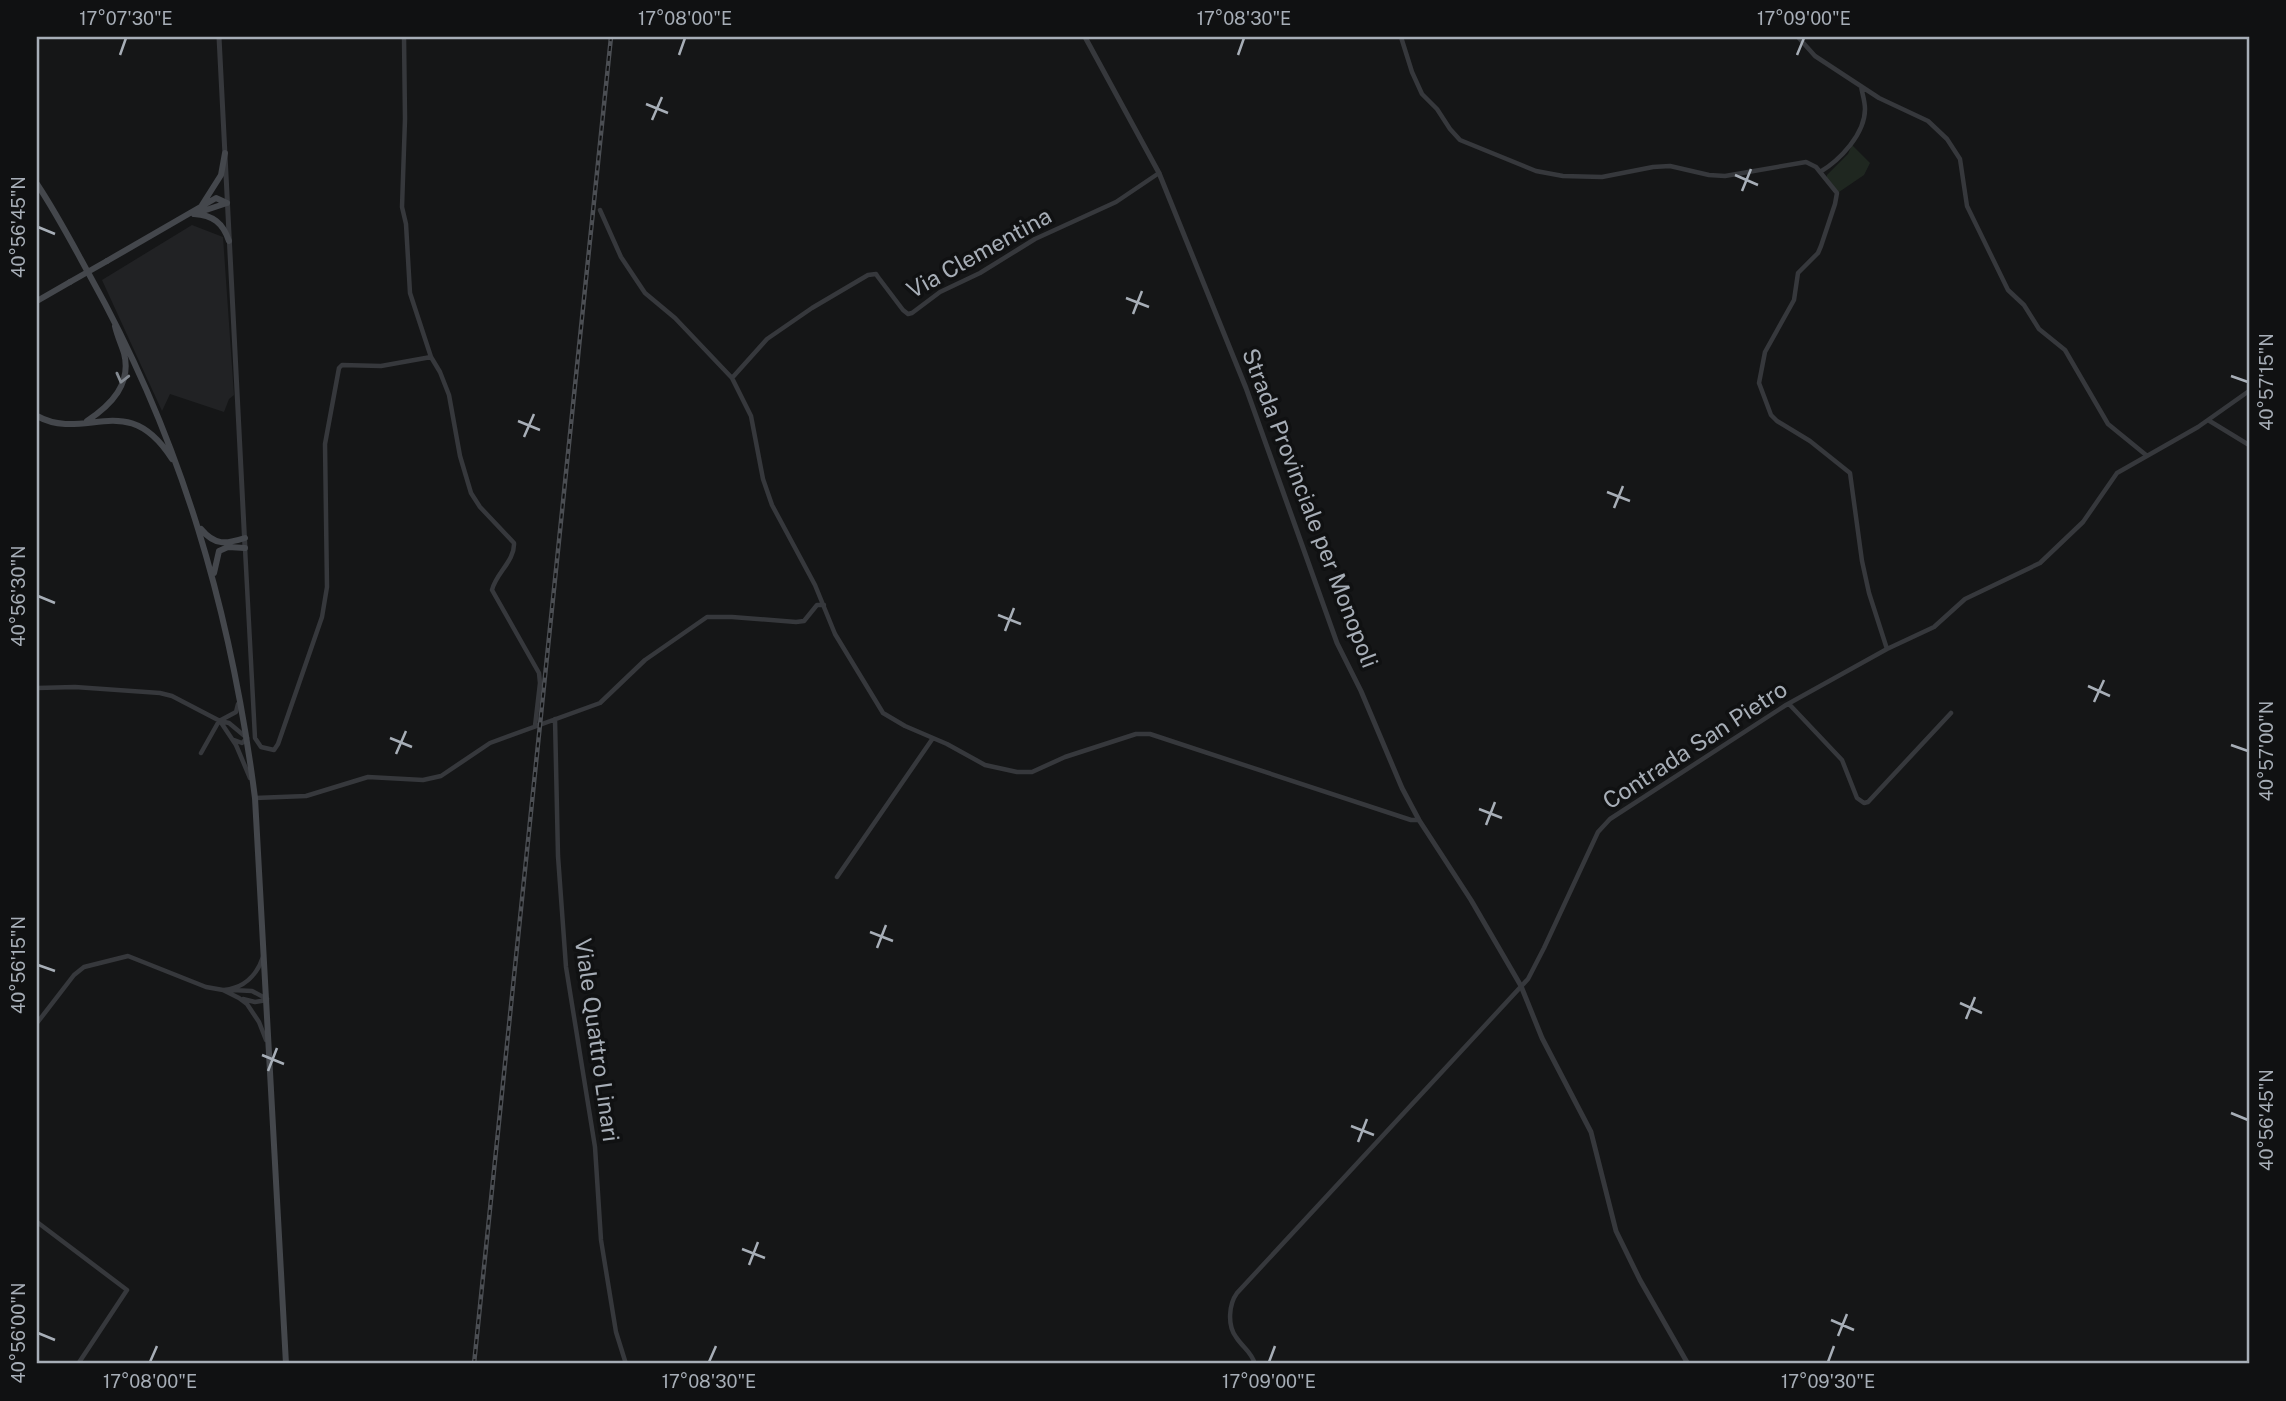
<svg xmlns="http://www.w3.org/2000/svg" width="2286" height="1401" viewBox="0 0 2286 1401" font-family="'Public Sans',sans-serif">
  <rect width="100%" height="100%" fill="#151617"/>
  <path fill="#212224" d="M192,225l31,12 11,158 -5,4 -5,13 -54,-18 -8,17 -60,-131z"/>
  <path fill="#1f2720" d="M1852,145l18,18 -6,12 -25,17 -12,-13v-4l21,-21z"/>
  <g fill="none" stroke-linecap="round" stroke-linejoin="round">
    <path stroke="#36383c" stroke-width="4.5" d="M404,37l1,82 -3,88 4,17 4,69 21,64 9,15 9,23 11,61 11,37 9,14 34,36c1,18 -18,30 -22,47l47,83 1,10 -5,43
      M1401,37l11,35 10,22 15,15 13,20 10,11 76,31 27,5 39,1 51,-10 17,-1 39,9 16,1 81,-14 10,5 4,5c20,-12 45,-38 45,-63 0,-8 -3,-16 -4,-23
      M1798,37l17,19 64,42 49,23 19,18 13,20 7,47 41,84 16,15 15,24 26,21 43,74 38,31
      M1820,172l17,21 -2,11 -14,42 -3,7 -20,20 -4,27 -29,52 -6,31 12,32 6,6 33,20 40,32 12,88 7,32 18,56
      M600,210l21,47 24,36 30,25 57,60 19,38 12,63 9,26 43,80 20,49 48,79 22,13 42,18 38,21 32,7h15l33,-15 71,-23h14l261,86h8
      M732,378l35,-39 45,-31 56,-33 8,-1 2,3 25,33 5,4 4,-1 28,-21 40,-19 55,-34 81,-37 43,-29
      M2208,420l41,25
      M245,548l10,190 6,9 13,3 4,-6 44,-127 5,-30 -2,-143 14,-76 3,-3 39,1 50,-9
      M37,688l38,-1 85,6 12,3 48,25 9,2 18,15 -5,5 -8,-3
      M1789,704l53,56 15,38 7,5 4,-1 83,-89
      M555,719l3,137 8,111 29,180 6,93 15,92 10,32
      M221,720l15,-8 2,-8
      M220,721l16,24 14,33
      M201,753l18,-32
      M255,798l51,-2 62,-19 55,3 18,-4 49,-33 110,-40 45,-43 62,-43h25l64,5 8,-1 13,-16h7
      M837,877l96,-139
      M224,990c20,-2 33,-15 39,-33
      M232,990l20,1 15,8
      M243,999l12,3 12,-2
      M37,1023l37,-48 10,-8 44,-11 78,31 17,3 16,8 8,6 12,18 7,18
      M37,1222l90,68 -49,74
      M1255,1364c-4,-13 -12,-16 -19,-27 -9,-12 -7,-33 1,-44l291,-314 16,-31 54,-116 12,-13 176,-114 101,-56 47,-22 31,-28 75,-36 43,-41 34,-49 81,-46 51,-36"/>
    <path stroke="#36383c" stroke-width="5" d="M219,37l26,511
      M1085,37l74,136 87,215 91,255 24,48 41,97 17,32 52,80 50,86 21,52 49,94 25,99 24,49 48,84"/>
    <path stroke="#44474c" stroke-width="6" d="M37,184c20,30 36,61 53,92 92,165 141,335 165,522l31,566
      M202,205l19,-30 4,-22
      M197,213l30,-10
      M194,214c19,1 29,9 35,27
      M107,261l109,-63 11,5
      M37,301l33,-19
      M37,416c49,27 90,-28 135,43
      M87,421c24,-16 45,-37 37,-68 -3,-9 -7,-18 -9,-27
      M201,529c14,17 25,15 44,9
      M214,573l5,-22 9,-4 17,1"/>
    <defs>
      <path id="rail" d="M474,1364l137,-1327"/>
    </defs>
    <use href="#rail" stroke="#4b4e53" stroke-width="4.5"/>
    <use href="#rail" stroke="#101112" stroke-width="2" stroke-dasharray="5" stroke-linecap="butt"/>
    <path stroke="#44474c" stroke-width="6" d="M70,282l37,-21"/>
  </g>
  <defs><path id="oneway-chevron" d="M-2-3.5L2.5 0L-2 3.5" fill="none" stroke-width="1.6" stroke-linecap="round" stroke-linejoin="round" transform="scale(1.75)"/></defs>
  <use stroke="#848a92" href="#oneway-chevron" transform="translate(122 378) rotate(104)"/>
  <path fill="none" stroke="#a7aeb7" stroke-width="2.5" d="M120,55l6,-17M679,55l6,-17M1238,55l6,-17M1797,55l7,-17M646,104l22,9M652,120l10,-23M1735,175l23,10M1742,191l9,-22M38,227l17,7M1126,298l23,9M1133,314l9,-23M2231,376l17,6M518,421l22,9M524,437l10,-23M1607,492l23,9M1614,508l9,-22M38,596l17,7M998,615l23,9M1005,631l9,-23M2088,686l22,10M2094,702l10,-22M390,738l22,9M2231,745l17,6M396,754l10,-23M1479,809l23,9M1486,825l9,-23M870,932l23,9M877,948l9,-23M38,965l17,6M1960,1003l22,10M1966,1019l9,-22M262,1055l22,9M268,1071l9,-23M2231,1113l17,7M1351,1126l23,9M1358,1142l9,-23M742,1249l23,9M749,1265l9,-23M1831,1320l23,10M38,1333l17,7M1838,1336l9,-22M150,1362l7,-16M709,1362l7,-16M1269,1362l6,-16M1828,1362l6,-16"/>
  <g text-anchor="middle" stroke-width="7" stroke-linejoin="round" paint-order="stroke">
    <g font-size="23" fill="#a7aeb7" stroke="#101112">
      <text transform="translate(979 253) rotate(-29)" y="8">Via Clementina</text>
      <text transform="translate(1310 508) rotate(69)" y="8">Strada Provinciale per Monopoli</text>
      <text transform="translate(1695 745) rotate(-33)" y="8">Contrada San Pietro</text>
      <text transform="translate(597 1040) rotate(82)" y="8">Viale Quattro Linari</text>
    </g>
  </g>
  <rect width="2286" height="1401" fill="none" stroke="#101112" stroke-width="77"/>
  <rect x="38" y="38" width="2210" height="1324" fill="none" stroke="#a7aeb7" stroke-width="2.5"/>
  <g font-size="18" text-anchor="middle" fill="#a7aeb7">
    <text x="126" y="25">17°07'30"E</text>
    <text x="685" y="25">17°08'00"E</text>
    <text x="1244" y="25">17°08'30"E</text>
    <text x="1804" y="25">17°09'00"E</text>
    <text transform="translate(19 227) rotate(-90)" y="6">40°56'45"N</text>
    <text transform="translate(2267 382) rotate(-90)" y="6">40°57'15"N</text>
    <text transform="translate(19 596) rotate(-90)" y="6">40°56'30"N</text>
    <text transform="translate(2267 751) rotate(-90)" y="6">40°57'00"N</text>
    <text transform="translate(19 965) rotate(-90)" y="6">40°56'15"N</text>
    <text transform="translate(2267 1120) rotate(-90)" y="6">40°56'45"N</text>
    <text transform="translate(19 1333) rotate(-90)" y="6">40°56'00"N</text>
    <text x="150" y="1388">17°08'00"E</text>
    <text x="709" y="1388">17°08'30"E</text>
    <text x="1269" y="1388">17°09'00"E</text>
    <text x="1828" y="1388">17°09'30"E</text>
  </g>
</svg>
